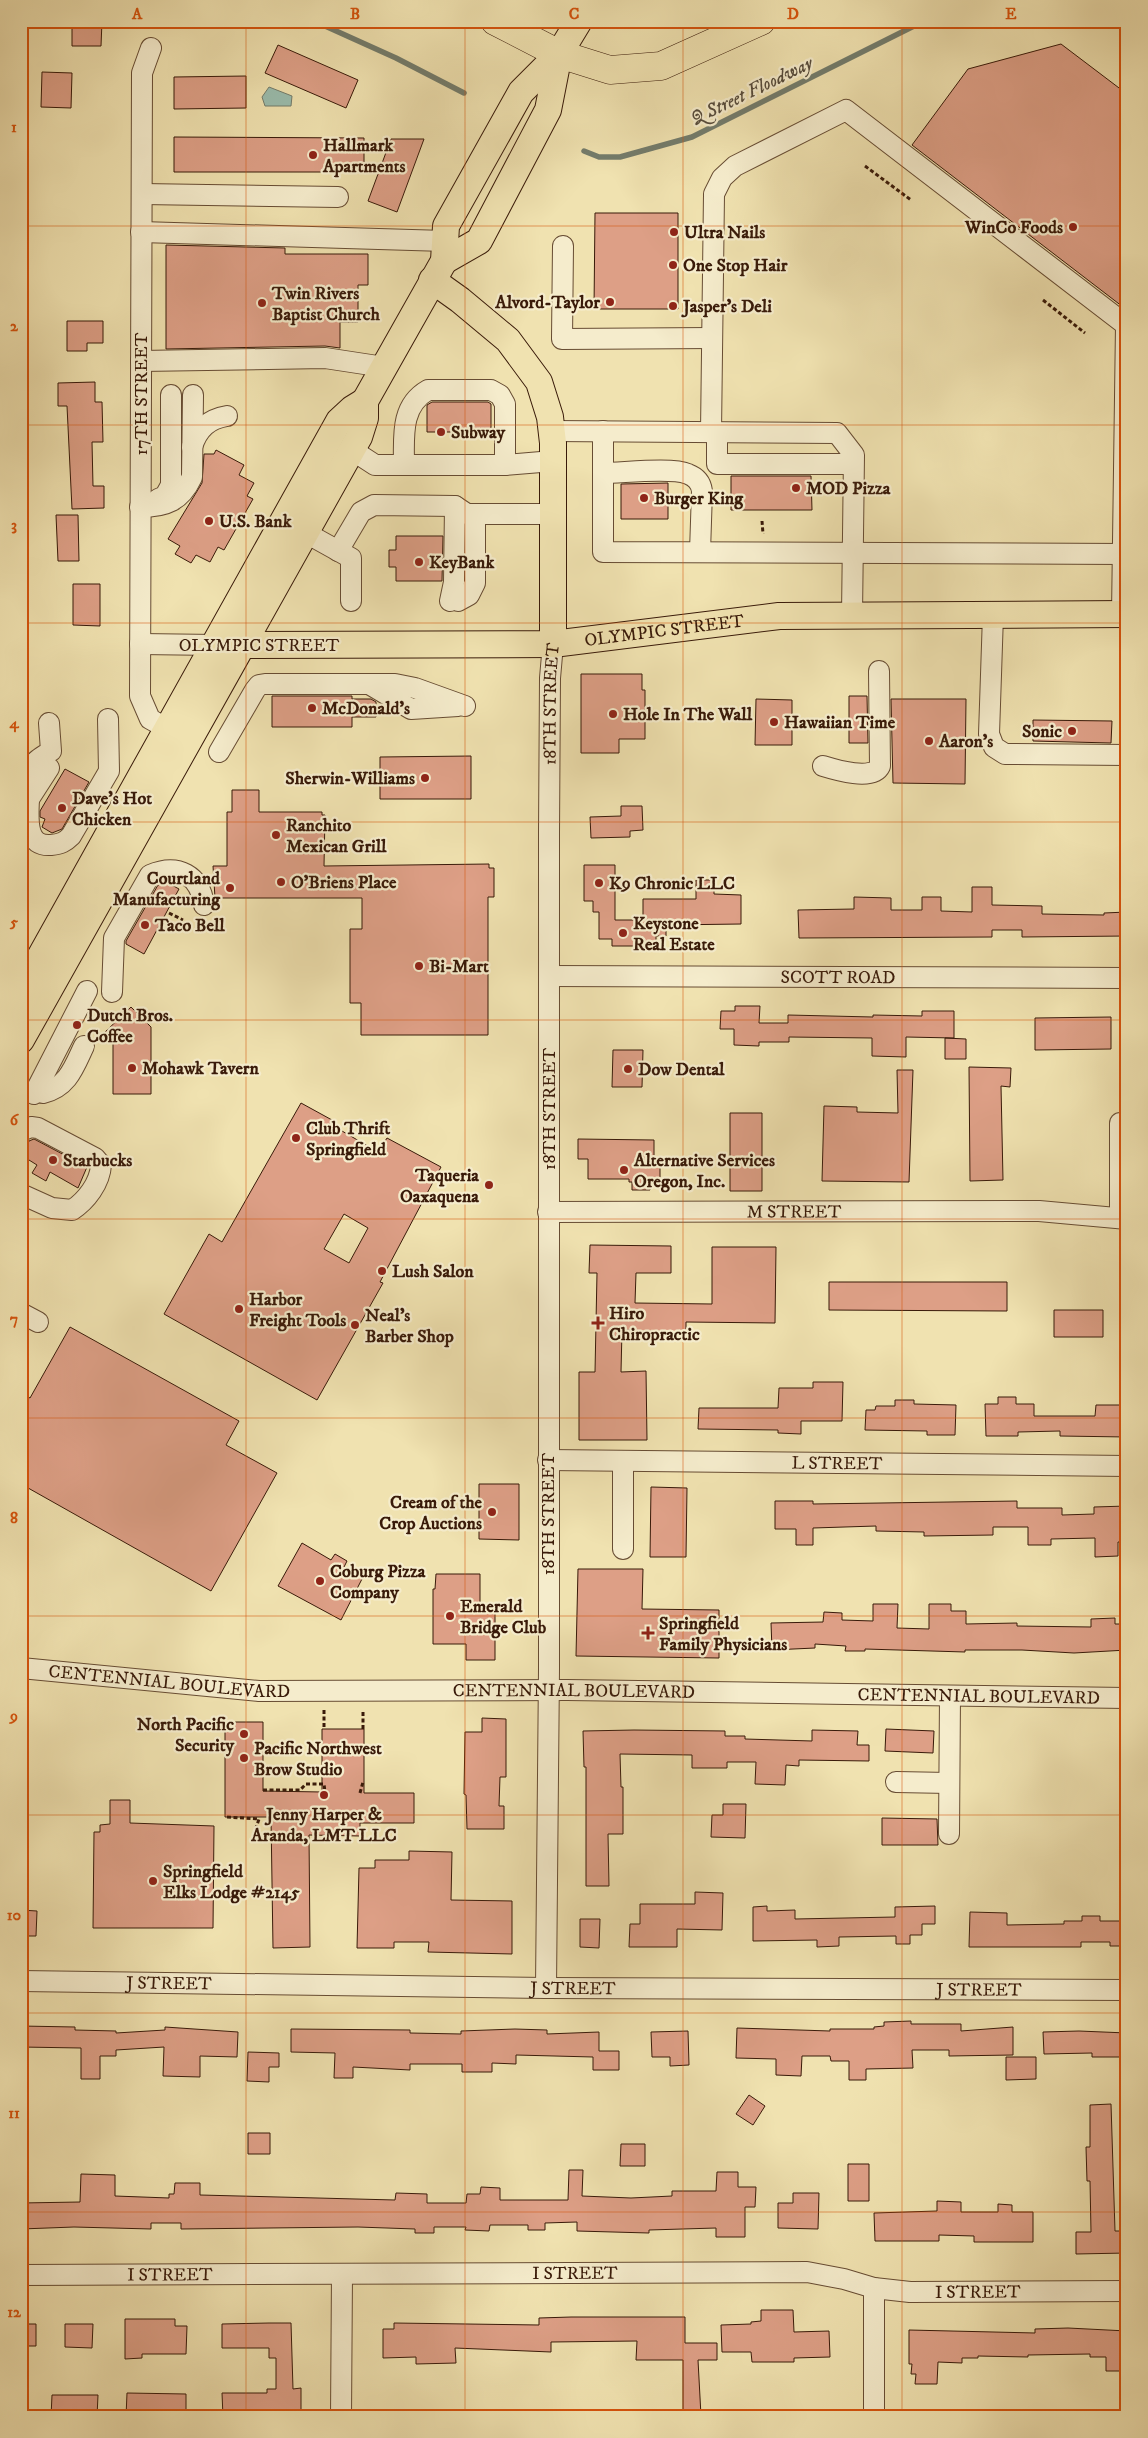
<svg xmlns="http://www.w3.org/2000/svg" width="1148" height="2438" viewBox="0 0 1148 2438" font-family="'IM FELL DW Pica',serif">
  <rect width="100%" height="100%" fill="#f0e2b0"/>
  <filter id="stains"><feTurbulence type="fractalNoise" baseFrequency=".004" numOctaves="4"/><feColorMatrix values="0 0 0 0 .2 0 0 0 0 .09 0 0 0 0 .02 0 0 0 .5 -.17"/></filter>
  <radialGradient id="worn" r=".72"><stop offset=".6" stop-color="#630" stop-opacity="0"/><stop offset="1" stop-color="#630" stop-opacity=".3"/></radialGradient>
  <path fill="#9abdae" stroke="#737c6c" d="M269,87l23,9 -1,10h-26l-3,-9z"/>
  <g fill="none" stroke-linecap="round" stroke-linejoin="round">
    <path stroke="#737c6c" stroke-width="5.5" d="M314,21l82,37 68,35
      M584,151l15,6h21l72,-20 232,-116"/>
  </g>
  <path fill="#dd9f86" stroke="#391a09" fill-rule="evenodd" d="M80,21h22l-1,25h-29v-19l8,1z
    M1061,44l66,50v216l-215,-165 56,-76z
    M278,45l80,35 -12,28 -81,-35z
    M42,72l30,1 -1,35 -30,-1z
    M246,76v32l-72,1v-32z
    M174,137l190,1v34h-190z
    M391,139h33l-27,73 -29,-11z
    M595,213h83v96h-84z
    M166,245l119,3v6h83v31h-10v37h-18v26l-15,-2 -159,3z
    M67,321h36v22h-16v8h-20z
    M95,382v20h7l1,40h-11l1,44h11v22l-32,1 -5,-103h-9v-23z
    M432,402h56l3,2v28h-64v-27z
    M216,450l28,15 -5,10 15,8 -7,13 6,3 -29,51 -6,-3 -8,15 -14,-7 -5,8 -16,-9 5,-8 -12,-7 34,-56 2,-29h10z
    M731,476h80l1,34h-81z
    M668,483v36h-47v-35z
    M56,515h22l1,46h-21z
    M396,536h47l-1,45h-46v-14h-7v-17h7z
    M73,584h27v42l-27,-1z
    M581,674h61v16h3v49h-26v14h-38z
    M272,696h80v3h19l5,3v15h-24v10h-80z
    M849,696h18l1,47h-19z
    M756,699l36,1v45h-37z
    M891,699h75l-1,85 -72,-1z
    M1033,720l79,1 -1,22 -78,-2z
    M471,756v43h-91v-42z
    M65,769l24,13 -27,47 -10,4 -10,-6 3,-8 -5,-2v-6z
    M232,790h27v22h63v3h3l-1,51 165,-2v4h5v29h-6v138h-127v-32h-11v-74h12v-31h-147l-2,-32h14v-54h5z
    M621,806h21l1,24 -13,1v6l-39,1 -1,-21 31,-1z
    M584,865h31v55h28v-21h53v-19h18v14l27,1v29l-75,1v11h-10v10h-44v-7h-13v-27h-6v-11h-9z
    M168,883l11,6 -35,65 -18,-10v-3l32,-56z
    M972,887h20v18l50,1v8l62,1v-2l23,-1v24l-105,1v-7h-30v7l-193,1 -1,-28 56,-1v-12l37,1v12h31v-13h19v14l31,1z
    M735,1006h25l-1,17h29v-8l85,2v-2l49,1v-5h32v27l-48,-1v20l-34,-1v-18l-83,-1v5h-30v4l-25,-1v-16h-14l1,-18h14z
    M131,1007l20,20v67h-38v-51l-9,-10z
    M1111,1017v32l-76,1v-32z
    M945,1038l21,1v20h-21z
    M613,1050h30l-1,37h-30z
    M969,1067l42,1 -1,19 -9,-1 2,94 -33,1z
    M897,1070h16l-4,112 -87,-1 2,-75 33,1v5l41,1z
    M301,1103l31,17 -2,4 48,28 9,-14 54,29 -61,115 3,1 -66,117 -153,-86 45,-80 13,8zM344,1214l24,14 -19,35 -25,-14z
    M730,1113h32v78h-32z
    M34,1139l53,28 -9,21 -28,-16 -4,9 -14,-8 5,-8 -16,-10 8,-14z
    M578,1139l76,1v22h6v17h-6v3h-4v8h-18v-8h-3v-3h-41v-20h-10z
    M590,1245l81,1v27h-35l-1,30 77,1v-57h64l-1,76 -89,-1v10l-64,-2 -1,42 25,-1 1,69h-68v-68h16l2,-99h-8z
    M829,1282h178v29l-178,-1z
    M1054,1310h49v27h-49z
    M70,1327l169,94 -13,24 51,28 -66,118 -190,-107v-91l9,5z
    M813,1382h30l-1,39h-41v13l-23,-1v-3l-80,-1 1,-21h79l1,-20h34z
    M998,1397h18v7h18v12h61l1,-11h30l1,32 -67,-1v-5l-42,1v4h-32l-1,-32h13z
    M895,1400h19v4l42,1 -1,30h-28v-4l-62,-1 1,-20h9l1,-4h19z
    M479,1484h40v56l-40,-1z
    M651,1487l36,1 -1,69h-36z
    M775,1501h38v3l204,-3v7h45v7l32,-1v-7l33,-1v36h-9v14l-23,1v-19l-44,1v6h-23v-18h-35v8l-69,1v-4l-48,-1v-5l-63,2v17h-17v-16h-21z
    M302,1543l29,17 4,-6 12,7 -3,6 19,10 -22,43 -63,-34z
    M578,1569h65l-1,40 77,1v48l-143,-2z
    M436,1574h44v34h15v52h-29v-16h-33v-55h2z
    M873,1604h25l-1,24 32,1v-25h22v7h15v13l51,-1v3l74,1v-8l24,-1v6h12v26l-53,3 -52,-3h-57v2l-100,-3v2h-20l1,-5 -31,-2v4l-43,2 -1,-27 52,-1 1,-10 18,1v7l31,1z
    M482,1718l24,1v58h-6l-1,29h5v23h-37l-1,-34 -2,-1 1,-62h17z
    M225,1722h38v69l59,1v-63h42v64h50v30h-54v13l-51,-1 1,112 -37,1 -2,-131h-46z
    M886,1729l48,2 -1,22 -48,-2z
    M634,1730l91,1v5h20v3l67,2v-11l46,1 -1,14h12v16l-70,-1v6l-13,-1 -1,20 -30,-1 1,-22h-29v6h-35v-13l-72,-1 1,33h2v47h-15l1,52h-23v-119h-2l-1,-36z
    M110,1800h20v23l84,3 -1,102h-120l1,-96h6v-7l10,-1z
    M723,1804h23l-1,34 -34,-1 1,-22h11z
    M882,1818l55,1 1,26h-56z
    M409,1851l43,1 -1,48 61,1v53l-84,-2 1,-10h-35v6h-37l2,-80h16v-8h34z
    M695,1892l28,1 -1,37 -45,-1v18h-48l1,-23h10v-20h55z
    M767,1906v5l28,-1v9l100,-2v-10l40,-1v18h-13v11h-12v9h-14v-8l-57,1v9l-22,1v-7l-64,1v-34z
    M21,1910l16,1 -1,25h-15z
    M970,1912l37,1v12l57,-1v-3h18v-5h18v5h27v25h-17v-4h-29v5h-112z
    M580,1919h20l-1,29 -19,-1z
    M911,2021v3h50v7l52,-4v28l-64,1v-6h-37l1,18 -47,1v11h-17v-19h-18l-1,-5h-28l-1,20 -25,-1v-16l-40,-1 1,-30 93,3v-2h44v-2l10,-1v-4z
    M21,2026l54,1v3l41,1v2l49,-3v-3l73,5 -1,25 -37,-1v21l-37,-1 1,-29 -48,3v6h-16v23h-19v-31l-60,-1z
    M291,2029l119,1v3l51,1v-3l54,-2 32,1v4l52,-2v19h20v19h-26v-13l-77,-2v9l-24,-1v9h-30v-8h-52v6l-57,-3v11h-19l1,-25 -44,-1z
    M688,2031l1,34 -19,1v-9h-18l-1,-25z
    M1079,2031l48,2v24h-35v-4l-48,1 -1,-22z
    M248,2052l31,1v14h-10v15l-22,-1z
    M1006,2057h30v22l-30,1z
    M749,2095l16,11 -12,19 -17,-11z
    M1111,2104l4,127h12v22l-51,1v-22h15l-1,-51h-3l-1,-34h4v-42z
    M248,2133h22v21h-22z
    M621,2144h24v22h-25z
    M848,2164h21v37h-21z
    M569,2170h14l-1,26 49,2 41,-2v-5h44l1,-19h21v15h18l-1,20h-10v30h-29v-9l-67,2v3l-72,-2v-9l-32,1v7h-17v-5h-38l-1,6 -24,-1 1,-3h-32v6h-19v-4l-57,-2 -177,2v-6h-30v6l-77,-2 -53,2v-26l59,-1 1,-28 34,1v21l54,2v-4h5l1,-11h25v12l195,5 1,-7 31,1v9h39l1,-9h13l1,-7 19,1v12h68z
    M793,2193h26l-1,36 -40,-1v-25h15z
    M937,2201l24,1v10h37v-8l14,1v7h21v30h-59v-6l-35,-1v6h-64l-1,-28 63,-2z
    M761,2310h32l1,22 35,-1 1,26 -36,1v4h-42l-1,-10h-29l-1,-27 30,-1v-2l10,-1z
    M571,2317h114v26h32v17h-19l3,56h-18v-56h-47l1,-19 -86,1v10l-96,-4 1,15 -40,1v-7l-33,1v-29h11v-6l145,2v-7z
    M125,2319h50v7h12l-1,28h-44v4l-17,1z
    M269,2323h22l2,66 8,-1v22h-12v7h-66l-1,-24h45v-4h9v-31h-7v-10h-47v-24z
    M21,2324h15v22h-15z
    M65,2324h28l-1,24 -27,-1z
    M1068,2328l59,3v40h-21v-14h-16v-3l-62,1v2l-50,-1v2h-16v5l-24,-1 -1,22h-22l1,-10h-5l1,-10h-3v-34l126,3v-4z
    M127,2393l59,1v23h-60z
    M52,2395h46l-1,22h-46z"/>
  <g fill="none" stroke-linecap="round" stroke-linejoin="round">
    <defs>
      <g id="minor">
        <path d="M151,48l-9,25 -2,623 10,23 18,10"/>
        <path d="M142,194l196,3"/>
        <path d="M141,232l304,9"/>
        <path d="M563,246l-1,93 150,-1"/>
        <path d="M141,361l184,-3 59,9"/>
        <path d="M552,431l285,2 17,22 -2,160"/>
        <path d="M603,431v121l524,2"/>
        <path d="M711,432l3,-238 8,-16 13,-12 111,-56 280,215 -4,289"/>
        <path d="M717,432v32h136"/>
        <path d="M192,447c6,-19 17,-28 35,-31"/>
        <path d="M352,450l23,15h130l48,-4"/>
        <path d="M404,465c0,-28 -4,-59 24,-75h63l9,5 5,9v61"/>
        <path d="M603,473c20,0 69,-6 85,1 8,3 13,9 14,17l-2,61"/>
        <path d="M158,499l7,-3 6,-11v-90"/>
        <path d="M140,507c26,0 41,-6 52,-30l1,-82"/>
        <path d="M306,533l45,25v43"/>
        <path d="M338,551l23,-39 13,-7 81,1 12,8h86"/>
        <path d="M450,601l4,-19 1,-76"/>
        <path d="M458,601l11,-6 6,-12v-69"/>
        <path d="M993,615l-4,119 5,13 11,7 122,1"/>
        <path d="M140,644l76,1"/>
        <path d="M369,684l42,25 47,-3"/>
        <path d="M49,723l2,28c-8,5 -17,10 -21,18 -3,8 -1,19 -1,27 0,18 -6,51 22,49 10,-1 14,-3 20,-9l38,-65 -1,-52"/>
        <path d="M219,752l36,-62 4,-5 6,-1h130l20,4 50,18"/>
        <path d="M823,766c13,4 50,15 57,0l-1,-95"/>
        <path d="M29,799l20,-31"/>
        <path id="s1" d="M549,976l578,2"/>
        <path d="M112,992l2,-54 36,-63c28,-12 50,0 54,30"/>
        <path d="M43,1093c25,-6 31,-26 41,-47"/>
        <path d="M34,1094l53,-103"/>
        <path d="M1120,1123v95"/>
        <path d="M21,1131l10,-4 7,1 57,30 6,7c-1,18 -15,36 -29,45l-20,-2 -31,-14"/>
        <path id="s2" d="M548,1212l491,-1 88,8"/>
        <path d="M21,1313l17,9"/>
        <path id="s3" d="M548,1460l579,6"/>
        <path d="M623,1461v88"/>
        <path id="s4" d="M21,1668l238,23 308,-1 560,8"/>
        <path d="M896,1782l53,1"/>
        <path d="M949,1834l1,-138"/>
        <path id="s5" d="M21,1981l525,7 581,2"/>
        <path id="s6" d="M546,1988l3,-319v-837l1,-154 3,-34"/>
        <path id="s7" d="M21,2275l786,-3 37,7 30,9 36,4 217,-1"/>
        <path d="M874,2288v129"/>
        <path d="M341,2417l1,-143"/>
      </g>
      <g id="major">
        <path d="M444,261l35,-20 69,-131 11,-56"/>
        <path d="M432,280l28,20 48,40 31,42 11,35 3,26v201"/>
        <path id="s8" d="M216,645l337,-1 226,-28 348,-2"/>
        <path d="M21,991l318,-570 13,-12 13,-8"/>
        <path d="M21,1040l338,-603 6,-19v-17l79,-140 2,-35 75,-134 38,-38 20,-33"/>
      </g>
      <path id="highway" d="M495,21l64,33 51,16 51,-4 100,-45"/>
    </defs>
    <use href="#minor" stroke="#674c33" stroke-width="22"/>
    <use href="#major" stroke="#391a09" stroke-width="28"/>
    <use href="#highway" stroke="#391a09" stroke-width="29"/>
    <path stroke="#391a09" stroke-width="3" stroke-dasharray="4 2.5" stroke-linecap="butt" d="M865,166l46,34
      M1043,300l42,33
      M762,521l1,13
      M169,913l14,7
      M21,1176l6,-12
      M324,1710v19
      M363,1729v-19
      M263,1790h37l6,-6h18l1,8
      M360,1793l3,-11
      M227,1817l32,2 -7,21"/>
    <use href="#minor" stroke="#f5eccc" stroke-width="20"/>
    <use href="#major" stroke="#f0e2b0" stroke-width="26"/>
    <use href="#highway" stroke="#f0e2b0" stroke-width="28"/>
  </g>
  <path fill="none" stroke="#d6530c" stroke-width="1" stroke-opacity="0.55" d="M246,21v2396M465,21v2396M683,21v2396M902,21v2396M21,226h1106M21,425h1106M21,623h1106M21,822h1106M21,1020h1106M21,1219h1106M21,1418h1106M21,1616h1106M21,1815h1106M21,2013h1106M21,2212h1106"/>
  <g fill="#8f2418" stroke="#f5eccc" stroke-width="2">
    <circle cx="313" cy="155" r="5"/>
    <circle cx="1073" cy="227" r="5"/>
    <circle cx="674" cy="232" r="5"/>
    <circle cx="673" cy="265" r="5"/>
    <circle cx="610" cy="302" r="5"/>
    <circle cx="262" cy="303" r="5"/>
    <circle cx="673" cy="306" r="5"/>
    <circle cx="441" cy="432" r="5"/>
    <circle cx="796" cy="488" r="5"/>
    <circle cx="644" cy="498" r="5"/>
    <circle cx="209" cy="521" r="5"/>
    <circle cx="419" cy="562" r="5"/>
    <circle cx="312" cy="708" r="5"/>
    <circle cx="613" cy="714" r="5"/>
    <circle cx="774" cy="722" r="5"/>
    <circle cx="1072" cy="731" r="5"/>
    <circle cx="929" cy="741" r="5"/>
    <circle cx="425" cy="778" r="5"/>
    <circle cx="62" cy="808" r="5"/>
    <circle cx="276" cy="835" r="5"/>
    <circle cx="281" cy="882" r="5"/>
    <circle cx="599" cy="883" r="5"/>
    <circle cx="230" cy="888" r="5"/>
    <circle cx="145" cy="925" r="5"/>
    <circle cx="623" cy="933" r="5"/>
    <circle cx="419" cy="966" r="5"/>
    <circle cx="77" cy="1025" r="5"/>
    <circle cx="132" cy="1068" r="5"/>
    <circle cx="628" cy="1069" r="5"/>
    <circle cx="296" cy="1138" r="5"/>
    <circle cx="53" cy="1160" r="5"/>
    <circle cx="624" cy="1170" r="5"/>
    <circle cx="489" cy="1185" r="5"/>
    <circle cx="382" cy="1271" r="5"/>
    <circle cx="239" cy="1309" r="5"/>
    <path d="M595.5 1315.5h5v5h5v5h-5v5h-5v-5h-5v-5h5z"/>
    <circle cx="355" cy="1325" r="5"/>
    <circle cx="492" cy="1512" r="5"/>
    <circle cx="320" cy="1581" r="5"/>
    <circle cx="450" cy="1616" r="5"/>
    <path d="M645.5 1625.5h5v5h5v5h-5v5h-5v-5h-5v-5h5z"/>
    <circle cx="244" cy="1734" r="5"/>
    <circle cx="244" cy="1758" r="5"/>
    <circle cx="324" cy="1795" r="5"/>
    <circle cx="153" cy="1881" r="5"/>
  </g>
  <g text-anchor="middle" stroke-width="4.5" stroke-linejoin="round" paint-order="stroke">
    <g font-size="18" font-weight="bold" fill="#391a09" stroke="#f5eccc" text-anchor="start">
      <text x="323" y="151">Hallmark<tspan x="323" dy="21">Apartments</tspan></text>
      <text x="1063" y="233" text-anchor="end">WinCo Foods</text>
      <text x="684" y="238">Ultra Nails</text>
      <text x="683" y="271">One Stop Hair</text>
      <text x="272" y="299">Twin Rivers<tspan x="272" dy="21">Baptist Church</tspan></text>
      <text x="600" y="308" text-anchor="end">Alvord-Taylor</text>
      <text x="683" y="312">Jasper’s Deli</text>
      <text x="451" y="438">Subway</text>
      <text x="806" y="494">MOD Pizza</text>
      <text x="654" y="504">Burger King</text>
      <text x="219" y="527">U.S. Bank</text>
      <text x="429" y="568">KeyBank</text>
      <text x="322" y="714">McDonald's</text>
      <text x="623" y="720">Hole In The Wall</text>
      <text x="784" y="728">Hawaiian Time</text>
      <text x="1062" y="737" text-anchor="end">Sonic</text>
      <text x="939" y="747">Aaron's</text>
      <text x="415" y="784" text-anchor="end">Sherwin-Williams</text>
      <text x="72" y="804">Dave's Hot<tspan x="72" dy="21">Chicken</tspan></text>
      <text x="286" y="831">Ranchito<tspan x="286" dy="21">Mexican Grill</tspan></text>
      <text x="220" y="884" text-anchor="end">Courtland<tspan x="220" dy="21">Manufacturing</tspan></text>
      <text x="291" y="888">O’Briens Place</text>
      <text x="609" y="889">K9 Chronic LLC</text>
      <text x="633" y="929">Keystone<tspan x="633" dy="21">Real Estate</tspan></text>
      <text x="155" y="931">Taco Bell</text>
      <text x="429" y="972">Bi-Mart</text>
      <text x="87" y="1021">Dutch Bros.<tspan x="87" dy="21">Coffee</tspan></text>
      <text x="142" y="1074">Mohawk Tavern</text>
      <text x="638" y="1075">Dow Dental</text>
      <text x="306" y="1134">Club Thrift<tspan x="306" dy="21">Springfield</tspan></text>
      <text x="63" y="1166">Starbucks</text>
      <text x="634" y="1166">Alternative Services<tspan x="634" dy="21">Oregon, Inc.</tspan></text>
      <text x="479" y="1181" text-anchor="end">Taqueria<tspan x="479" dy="21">Oaxaquena</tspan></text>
      <text x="392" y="1277">Lush Salon</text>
      <text x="249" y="1305">Harbor<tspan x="249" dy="21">Freight Tools</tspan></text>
      <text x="609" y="1319">Hiro<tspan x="609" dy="21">Chiropractic</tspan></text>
      <text x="365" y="1321">Neal's<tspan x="365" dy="21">Barber Shop</tspan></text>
      <text x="482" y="1508" text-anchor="end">Cream of the<tspan x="482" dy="21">Crop Auctions</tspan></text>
      <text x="330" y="1577">Coburg Pizza<tspan x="330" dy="21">Company</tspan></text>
      <text x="460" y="1612">Emerald<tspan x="460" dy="21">Bridge Club</tspan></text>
      <text x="659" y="1629">Springfield<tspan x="659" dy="21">Family Physicians</tspan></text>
      <text x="234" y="1730" text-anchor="end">North Pacific<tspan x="234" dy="21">Security</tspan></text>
      <text x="254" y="1754">Pacific Northwest<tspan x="254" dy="21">Brow Studio</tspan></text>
      <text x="324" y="1820" text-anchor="middle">Jenny Harper &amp;<tspan x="324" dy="21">Aranda, LMT LLC</tspan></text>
      <text x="163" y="1877">Springfield<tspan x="163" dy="21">Elks Lodge #2145</tspan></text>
    </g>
    <g font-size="18" fill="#391a09" stroke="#f5eccc">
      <text transform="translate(141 394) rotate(-90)" y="6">17TH STREET</text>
      <text dy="6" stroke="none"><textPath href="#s8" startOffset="449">OLYMPIC STREET</textPath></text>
      <text x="259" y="651">OLYMPIC STREET</text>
      <text dy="6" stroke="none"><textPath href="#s6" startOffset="1284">18TH STREET</textPath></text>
      <text dy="6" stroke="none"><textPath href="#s1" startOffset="289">SCOTT ROAD</textPath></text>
      <text transform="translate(549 1109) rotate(-90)" y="6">18TH STREET</text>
      <text dy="6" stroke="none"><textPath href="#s2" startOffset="246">M STREET</textPath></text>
      <text dy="6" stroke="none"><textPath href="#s3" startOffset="289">L STREET</textPath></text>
      <text transform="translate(548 1514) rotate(-90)" y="6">18TH STREET</text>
      <text dy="6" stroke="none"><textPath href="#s4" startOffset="149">CENTENNIAL BOULEVARD</textPath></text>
      <text dy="6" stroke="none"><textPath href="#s4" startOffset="554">CENTENNIAL BOULEVARD</textPath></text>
      <text dy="6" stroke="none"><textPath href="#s4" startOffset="959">CENTENNIAL BOULEVARD</textPath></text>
      <text dy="6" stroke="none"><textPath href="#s5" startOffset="148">J STREET</textPath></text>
      <text dy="6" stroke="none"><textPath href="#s5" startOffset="552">J STREET</textPath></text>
      <text dy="6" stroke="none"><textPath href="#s5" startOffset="958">J STREET</textPath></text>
      <text dy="6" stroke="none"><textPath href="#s7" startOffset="554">I STREET</textPath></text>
      <text dy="6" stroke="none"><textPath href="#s7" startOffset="149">I STREET</textPath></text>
      <text dy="6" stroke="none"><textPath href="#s7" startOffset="959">I STREET</textPath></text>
    </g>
    <g font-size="19" font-style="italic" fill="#564b3b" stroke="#f5eccc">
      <text transform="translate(751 90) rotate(-26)" y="7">Q Street Floodway</text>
    </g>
  </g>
  <rect width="1148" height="2438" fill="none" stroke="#f0e2b0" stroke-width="55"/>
  <rect x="28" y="28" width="1092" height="2382" fill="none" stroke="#d6530c" stroke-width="2"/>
  <g font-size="16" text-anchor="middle" font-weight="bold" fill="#d6530c">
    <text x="137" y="19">A</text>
    <text x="355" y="19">B</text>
    <text x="574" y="19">C</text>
    <text x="793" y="19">D</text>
    <text x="1011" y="19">E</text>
    <text x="14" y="132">1</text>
    <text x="14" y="331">2</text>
    <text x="14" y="530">3</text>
    <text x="14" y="728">4</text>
    <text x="14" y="927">5</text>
    <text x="14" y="1125">6</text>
    <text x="14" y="1324">7</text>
    <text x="14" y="1523">8</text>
    <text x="14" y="1721">9</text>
    <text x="14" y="1920">10</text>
    <text x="14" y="2118">11</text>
    <text x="14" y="2317">12</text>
  </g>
  <rect width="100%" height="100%" filter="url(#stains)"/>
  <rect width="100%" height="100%" fill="url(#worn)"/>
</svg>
